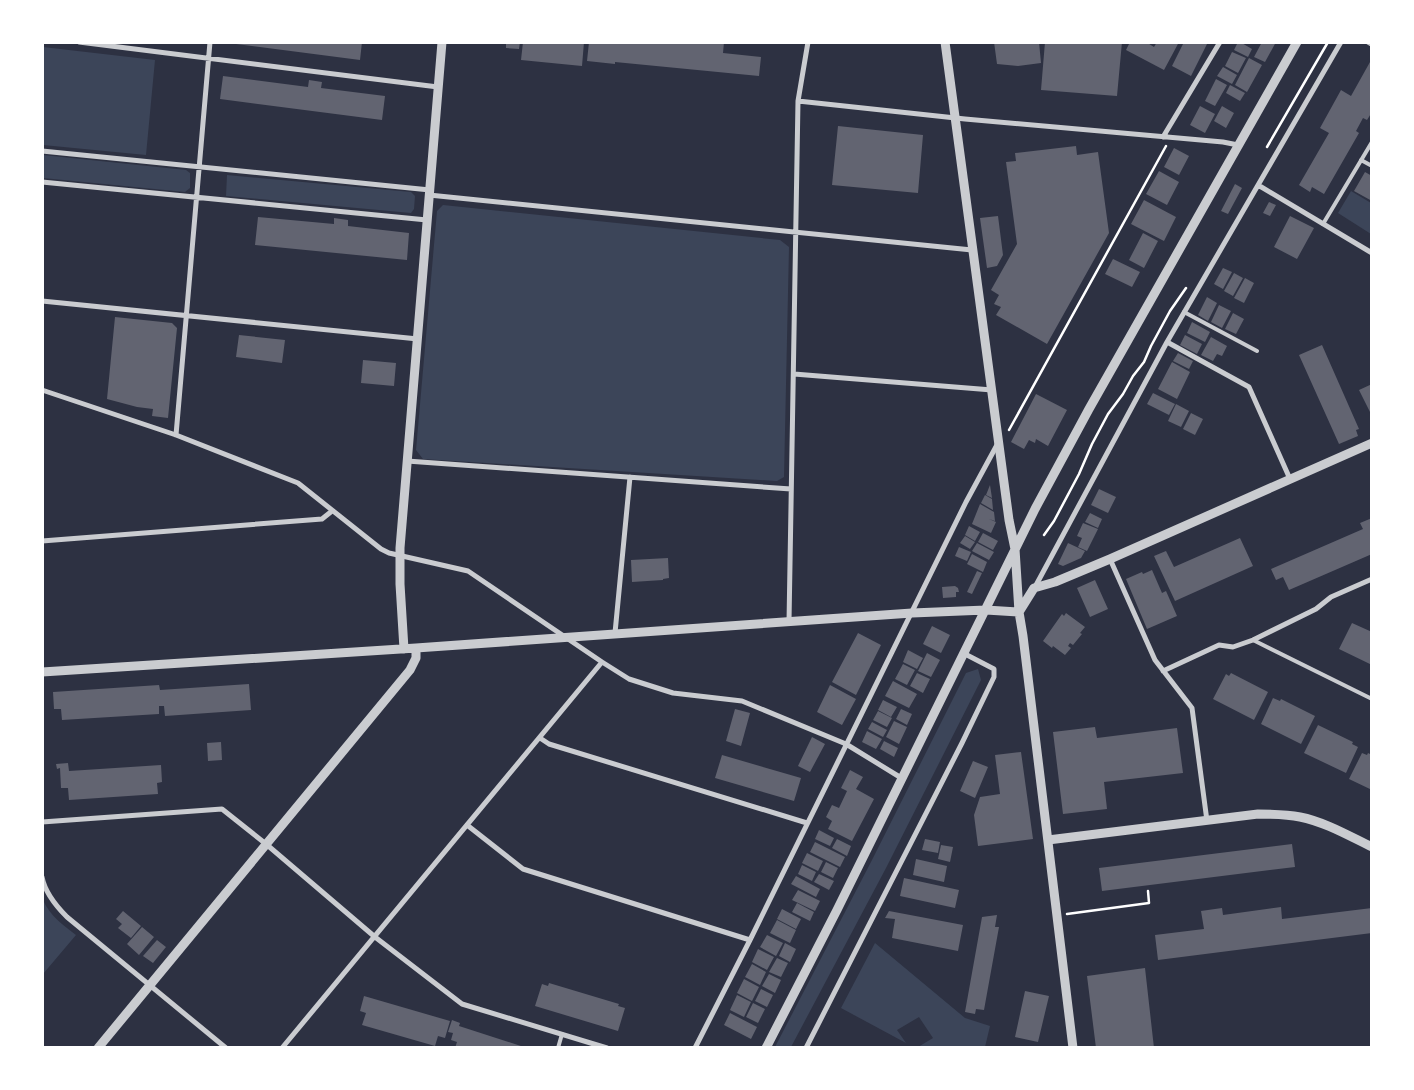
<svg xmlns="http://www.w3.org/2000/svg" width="1414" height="1090" viewBox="0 0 1414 1090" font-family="'Asap Condensed',sans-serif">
  <rect width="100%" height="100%" fill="#2d3142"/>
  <path fill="#3c4559" d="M43,47l112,13 -9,95 -103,-10z
    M43,155l143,15 4,3v15l-5,4 -142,-14z
    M227,175l184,17 4,4 -1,13 -3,4 -185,-17z
    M1351,191l20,12v31l-33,-21z
    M443,205l337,35 9,7 -5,230 -7,4 -354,-22 -7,-9 21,-239z
    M978,669l3,11 -95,188 -95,179h-16l97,-187 94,-187z
    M43,900c7,16 20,25 33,35l-33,39z
    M875,943l90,75 25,8 -5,21h-67l15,-9 -14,-21 -22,13 9,13 -65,-35z"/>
  <path fill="#626471" d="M236,42h126l-2,18 -124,-16z
    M506,42h14l-1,7 -13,-1z
    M523,42h61l-2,24 -61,-6z
    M589,42h135l-1,11 38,4 -2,19 -144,-14v2l-28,-3z
    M994,42h45l2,21 -23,3 -21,-2z
    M1045,42h77l-5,54 -76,-6z
    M1130,42h16l8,5 3,-5h22l-15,28 -38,-20z
    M1184,42h24l-17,34 -19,-10z
    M1238,42h2l12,7 -4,8 -14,-7z
    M1262,42h14l-11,20 -11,-5z
    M1232,52l14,6 -8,15 -13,-7z
    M1249,58l13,7 -15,27 -12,-7z
    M1370,62l2,1v49l-5,8 -4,-2 -7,13 3,2 -35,61 -12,-7 -2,5 -11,-7 30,-52 -9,-5 21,-38 10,6z
    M1223,67l14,8 -5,9 -15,-8z
    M223,76l85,11 1,-7 13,2 -1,6 64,8 -3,24 -162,-21z
    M1216,79l11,6 -12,21 -10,-5z
    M1230,85l15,8 -5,8 -14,-8z
    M1200,106l15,8 -10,19 -15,-8z
    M1222,106l12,7 -8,15 -12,-7z
    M838,126l85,9 -5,58 -86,-8z
    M1076,146l1,9 21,-3 11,81 -62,111 -51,-29 5,-8 -7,-3 5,-9 -8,-5 26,-46 -11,-82 10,-1 -1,-8z
    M1174,148l15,8 -10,19 -15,-8z
    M1159,171l20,11 -12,23 -21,-11z
    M1365,172l7,4v25l-18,-10z
    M1235,184l7,4 -14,26 -7,-3z
    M1144,200l32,17 -12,24 -33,-17z
    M1269,202l7,3 -6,11 -7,-3z
    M998,216l5,39 -6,11 -10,2 -7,-50z
    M1290,216l24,12 -17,31 -23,-12z
    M258,217l76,7v-6l14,2v6l61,7 -2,27 -152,-15z
    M1143,233l15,8 -14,27 -15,-8z
    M1113,259l27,13 -8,15 -27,-13z
    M1223,268l9,4 -9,17 -9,-5z
    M1234,273l9,5 -10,18 -9,-5z
    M1245,278l9,5 -10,20 -10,-5z
    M1207,297l10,6 -9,18 -10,-6z
    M1219,305l12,6 -9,17 -11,-6z
    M1233,313l11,6 -8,15 -11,-5z
    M115,317l57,6 5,5 -9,90 -16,-2 1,-7 -16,-2 -30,-8z
    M1192,322l18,10 -5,10 -18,-9z
    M239,335l46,5 -3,23 -46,-6z
    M1185,335l17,9 -5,10 -17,-9z
    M1211,337l16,9 -5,10 -5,-2 -4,7 -12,-6z
    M1322,345l37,84 -3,1 2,6 -19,8 -40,-89z
    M1178,353l15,8 -4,8 -16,-8z
    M363,360l33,3 -2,23 -33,-3z
    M1172,362l18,10 -13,27 -19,-10z
    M1372,384v32l-13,-26z
    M1153,393l22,11 -6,11 -22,-11z
    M1036,394l31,16 -19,36 -12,-7 -1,4 -6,-3 -5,9 -13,-7z
    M1176,404l13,7 -8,16 -13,-6z
    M1191,413l12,6 -8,16 -12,-6z
    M990,485l2,13 -6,-3z
    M1099,489l17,8 -8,16 -17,-8z
    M985,495l7,4 1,11 -12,-7z
    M980,504l14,8 1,9 -6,-2 7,3 -5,11 -19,-9z
    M1090,513l12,6 -4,9 -13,-6z
    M1372,518v36l-83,36 -6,-13 -7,3 -5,-11 92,-40 -3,-6z
    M1083,523l15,6 -11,22 -9,-4 4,-9 -5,-2z
    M969,526l11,6 -5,9 -10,-6z
    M983,533l15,8 -5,9 -15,-8z
    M965,536l10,6 -5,7 -10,-6z
    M1240,538l13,28 -78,35 -21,-45 12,-5 8,16z
    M977,543l17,9 -5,8 -17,-9z
    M1068,543l17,8 -4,7 -18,8 -5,-2z
    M959,547l12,5 -4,9 -12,-5z
    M972,554l15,8 -4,10 -16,-8z
    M668,558l1,20 -6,1v1l-31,2 -1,-22z
    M1152,570l10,23 4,-2 11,25 -30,13 -21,-50 16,-7 1,2z
    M977,571l5,2 -10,21 -5,-2z
    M1095,580l13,29 -18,8 -13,-29z
    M955,586l3,2 1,4h-3v5l-13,1 -1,-11z
    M1066,613l19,14 -5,6 2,1 -9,11 -3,-2 -2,3 3,2 -6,7 -12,-9 -1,2 -9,-7 19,-27 2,2z
    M1352,623l20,9v33l-33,-16z
    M932,626l18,9 -9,18 -18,-9z
    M858,633l23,12 -25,50 -24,-13z
    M908,650l15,8 -6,11 -14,-7z
    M927,653l13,7 -9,17 -13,-6z
    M903,664l12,6 -8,15 -12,-6z
    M917,673l13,6 -7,14 -13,-7z
    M1231,673l37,19 -14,28 -41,-21 13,-25 3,2z
    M893,681l24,13 -8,14 -24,-12z
    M249,684l2,26 -86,6 -1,-10h-5v8l-97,6 -1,-11h-7l-1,-17 106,-7 1,5z
    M830,685l26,14 -14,26 -25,-13z
    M1273,698l7,3 1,-2 34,17 -14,28 -40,-20z
    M883,700l14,7 -6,10 -13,-7z
    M735,709l15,4 -9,33 -15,-5z
    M901,709l11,5 -5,11 -11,-6z
    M878,711l14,7 -5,9 -14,-7z
    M894,721l13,6 -8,17 -13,-7z
    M872,722l15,8 -4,7 -15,-8z
    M1318,725l35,17 -1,2 6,3 -12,26 -42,-20z
    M1095,727l2,11 80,-10 6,45 -79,9 3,27 -44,5 -10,-82z
    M867,731l15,8 -6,10 -14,-7z
    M812,737l13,7 -15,28 -12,-6z
    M884,741l14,7 -4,9 -14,-8z
    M221,742l1,18 -14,1 -1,-18z
    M1021,752l12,87 -55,7 -4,-31 6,-18 20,-3 -5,-39z
    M1362,753l5,2 1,-2 4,2v35l-23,-11z
    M722,755l79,23 -7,23 -79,-23z
    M973,761l15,6 -13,31 -15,-7z
    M68,763l1,8 92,-6 1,17 -5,1 1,11 -89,6 -1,-12h-7l-1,-20 -3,1 -1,-5z
    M850,770l13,7 -7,12 18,10 -22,42 -24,-12 4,-8 -6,-4 6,-12 7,3 8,-17 -6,-3z
    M819,830l15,8 -4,8 -15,-7z
    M837,839l14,7 -4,10 -15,-8z
    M925,839l15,3 -2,11 -16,-3z
    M815,842l30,15 -5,10 -30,-15z
    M1292,844l3,23 -193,24 -3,-23z
    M941,845l12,2 -3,15 -12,-3z
    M807,853l16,8 -5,10 -16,-8z
    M916,859l31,7 -3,16 -31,-7z
    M826,862l12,6 -5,10 -12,-6z
    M802,865l14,7 -4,9 -14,-7z
    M819,874l15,7 -5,9 -15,-8z
    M796,876l24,13 -4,8 -25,-13z
    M904,878l55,12 -4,18 -55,-12z
    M798,890l22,11 -5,10 -23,-11z
    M797,903l17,9 -4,9 -18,-9z
    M1281,907l1,12 90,-11v25l-214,27 -3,-25 49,-6 -3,-18 21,-3 1,7z
    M782,909l19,10 -5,10 -19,-10z
    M123,911l18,15 -10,12 -13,-10 4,-4 -6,-5z
    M889,911l74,14 -5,26 -66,-13 3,-19 -10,-1z
    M997,915l-2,12h4l-15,83 -8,-1 -1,5 -10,-2 17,-95z
    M777,920l19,10 -6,13 -20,-10z
    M142,927l12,10 -15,18 -12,-11z
    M767,935l16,8 -7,13 -16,-9z
    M157,940l9,7 -13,16 -10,-7z
    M785,943l11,6 -6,13 -11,-6z
    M758,949l16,8 -7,13 -15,-8z
    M777,958l11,5 -7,14 -12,-5z
    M752,964l14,8 -6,13 -15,-8z
    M1145,968l9,80h-58l-9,-72z
    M769,974l12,6 -6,13 -13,-7z
    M744,979l15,8 -7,14 -15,-8z
    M549,983l70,21 -1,2 7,2 -7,23 -83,-25 7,-22 6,2z
    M761,989l12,6 -6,12 -12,-6z
    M1025,991l24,5 -11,46 -23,-5z
    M737,995l14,7 -7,15 -14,-7z
    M364,996l86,25 -5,17 -7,-2 -3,10 -73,-21 4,-12 -6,-2z
    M753,1003l12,6 -7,14 -12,-6z
    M730,1013l27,14 -6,12 -27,-14z
    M452,1020l8,3 -1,3 68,22h-72l2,-6 -6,-2 2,-7 -5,-1z"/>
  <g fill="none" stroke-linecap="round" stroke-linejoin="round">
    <path stroke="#fff" stroke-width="2.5" d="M1267,147l61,-105
      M1009,430l157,-284
      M1044,535l10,-14 25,-47 13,-30 16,-30 15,-20 10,-18 11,-14 7,-16 19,-35 16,-23
      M1067,914l82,-11 -1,-12"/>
    <path stroke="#caccd0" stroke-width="4" d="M1367,42l5,3
      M1361,160l11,6
      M1323,224l49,-82
      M1184,312l73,39
      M1253,640l119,59
      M558,1048l4,-14"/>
    <path stroke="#caccd0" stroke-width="5" d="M79,42l359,45
      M798,101l167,18 258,23 15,3
      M1163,137l57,-95
      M42,151l388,39
      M42,182l385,38
      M1258,185l114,68
      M429,195l543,55
      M42,301l376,38
      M1167,342l82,45 41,92
      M794,374l198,16
      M42,390l134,45 122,48 83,66 8,4 79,18 134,91 -320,386
      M176,435l34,-393
      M407,461l384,28
      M42,541l280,-22 10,-8
      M1110,559l45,101 37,48 15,113
      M1035,587l132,-245 174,-300
      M789,622l9,-521 10,-59
      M615,633l15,-156
      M602,662l27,17 44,14 69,8 104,43 57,35
      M1163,671l56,-26 14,2 20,-7 63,-31 15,-12 41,-18
      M540,738l9,6 258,79
      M42,822l180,-13 44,35 109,93 87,67 145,44
      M467,825l56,44 227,71
      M42,877c3,16 14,29 25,40l159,131
      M695,1048l55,-108 216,-438 32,-59
      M806,1048l156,-305 32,-66v-8l-29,-15"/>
    <path stroke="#caccd0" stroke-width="9" d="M945,42l64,478 6,29 4,63 4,24 50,412
      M404,649l-4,-65v-36l42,-506
      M42,672l374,-24 496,-35 74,-3 33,2 15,-24 21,-6 55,-23 262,-116
      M1048,840l210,-26c14,0 28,0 42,3 25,5 49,19 72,30
      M98,1048l312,-378 6,-12v-10
      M766,1048l71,-138 198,-401 54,-100 208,-367"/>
  </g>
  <rect width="1414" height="1090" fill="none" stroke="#ffffff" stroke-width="88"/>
</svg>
